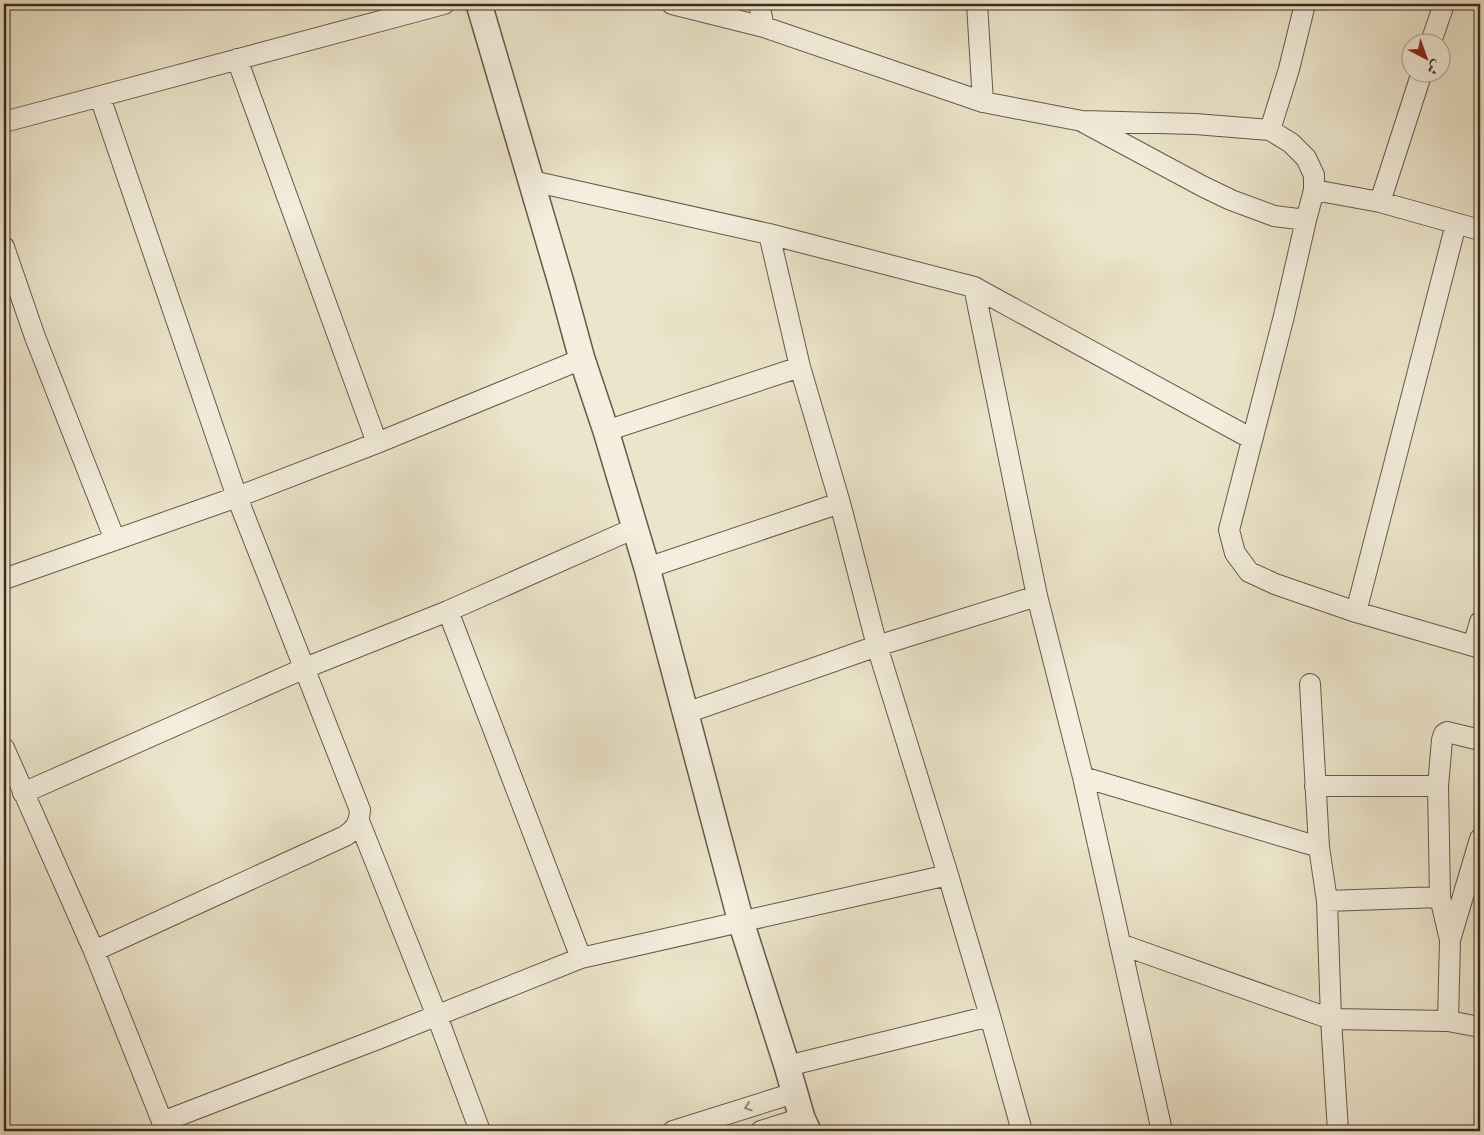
<svg xmlns="http://www.w3.org/2000/svg" width="1484" height="1135" viewBox="0 0 1484 1135" font-family="'Gentium Book Plus',Amiri,serif">
  <rect width="100%" height="100%" fill="#ece5cb"/>
  <filter id="stains"><feTurbulence type="fractalNoise" baseFrequency=".004" numOctaves="4"/><feColorMatrix values="0 0 0 0 .2 0 0 0 0 .09 0 0 0 0 .02 0 0 0 .5 -.17"/></filter>
  <radialGradient id="worn" r=".72"><stop offset=".6" stop-color="#630" stop-opacity="0"/><stop offset="1" stop-color="#630" stop-opacity=".3"/></radialGradient>
  <g fill="none" stroke-linecap="round" stroke-linejoin="round">
    <defs>
      <path id="minor" d="M672,4l92,23 219,75
        M759,4l5,23
        M977,4l6,98 99,19 113,3 75,6 21,13 15,15 8,17v15l66,12 100,28
        M1431,42l13,-38
        M237,59l140,384
        M4,122l440,-118
        M1083,122l119,64 29,14 43,16 32,4 8,-30
        M1270,130l19,-61 16,-65
        M532,181l237,53 31,133 40,136 37,143 160,-50
        M1380,202l42,-130
        M1306,220l-22,96 -55,214 6,23 14,19 26,12 81,28 124,36
        M769,234l205,53
        M4,247l31,90 80,203
        M606,431l194,-64
        M647,568l193,-65
        M4,579l233,-82 140,-54 205,-84
        M1356,612l100,-388
        M1473,646l7,-24
        M1310,684l9,163
        M686,713l191,-67 71,229
        M4,748l90,203 72,180
        M1083,777l236,70 8,54 4,118 7,112
        M1315,786h123
        M23,793l282,-125 143,-57 187,-83
        M359,821l78,195 43,115
        M1327,901l113,-4
        M1450,940l-10,-43 -2,-111 4,-46 2,-6 3,-2 33,8
        M1120,944l211,75 117,2 32,6
        M94,951l251,-115c11,-7 14,-13 15,-26l-123,-313 -137,-400
        M581,958l367,-83 42,141 32,115
        M1448,1021l2,-81 30,-101
        M787,1066l203,-50
        M162,1122l216,-83 203,-81 -133,-347
        M673,1131l121,-38
        M761,1131l41,-13
        M1162,1131l-79,-354 -46,-181 -63,-309 278,152"/>
      <path id="tertiary" d="M479,4l83,282 20,73 24,72 41,137 94,354 46,144 15,52 6,13"/>
    </defs>
    <use href="#minor" stroke="#685949" stroke-width="22"/>
    <use href="#tertiary" stroke="#685949" stroke-width="28"/>
    <use href="#minor" stroke="#f3eedd" stroke-width="20"/>
    <use href="#tertiary" stroke="#f3eedd" stroke-width="25"/>
  </g>
  <defs><path id="oneway-chevron" d="M-2-3.5L2.5 0L-2 3.5" fill="none" stroke-width="1.6" stroke-linecap="round" stroke-linejoin="round" transform="scale(1.25)"/></defs>
  <use stroke="#988c7e" href="#oneway-chevron" transform="translate(748 1107) rotate(162)"/>
  <rect width="1484" height="1135" fill="none" stroke="#ece5cb" stroke-width="20"/>
  <rect x="5" y="5" width="1474" height="1125" fill="none" stroke="#3c2a1e" stroke-width="2.5"/>
  <rect x="10" y="10" width="1464" height="1115" fill="none" stroke="#3c2a1e"/>
  <g transform="translate(1426 58) rotate(139)"><circle r="24" fill="#f3eedd" stroke="#aaa091"/>
  <path d="M0-4L9 19L0 12L-9 19Z" fill="#8f2418"/>
  <text y="-8" font-size="14" font-weight="bold" text-anchor="middle" fill="#3c2a1e">ش</text>
  </g>
  <rect width="100%" height="100%" filter="url(#stains)"/>
  <rect width="100%" height="100%" fill="url(#worn)"/>
</svg>
